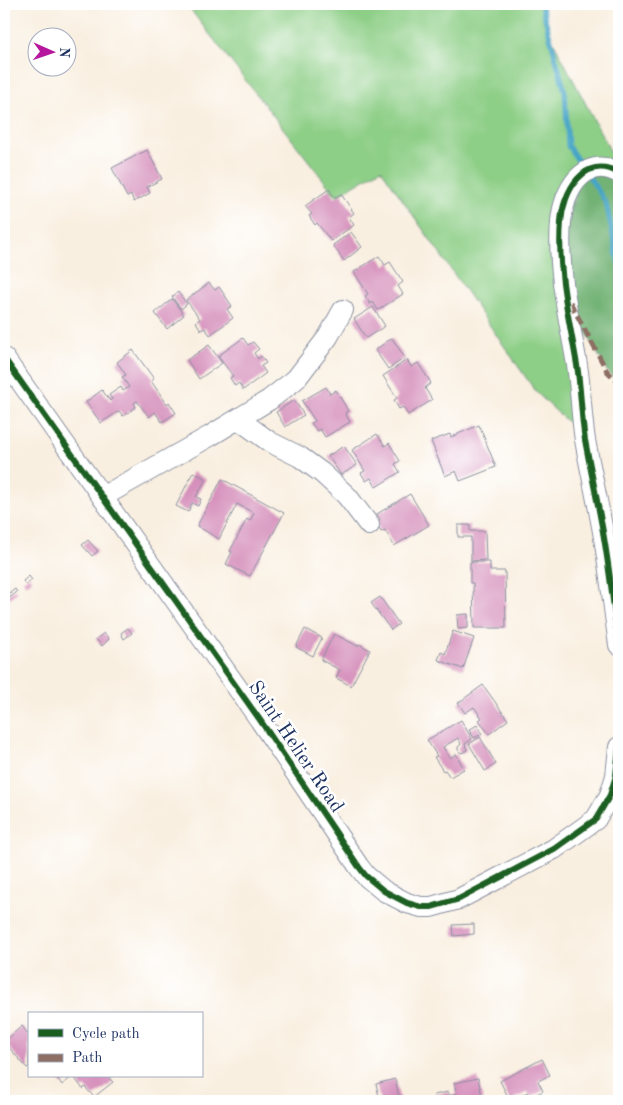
<svg xmlns="http://www.w3.org/2000/svg" width="623" height="1105" viewBox="0 0 623 1105" font-family="'Old Standard TT',serif">
  <rect width="100%" height="100%" fill="#fff"/>
  <filter id="ink" filterUnits="userSpaceOnUse"><feTurbulence type="fractalNoise" baseFrequency=".02" numOctaves="2"/><feDisplacementMap in="SourceGraphic" scale="10" xChannelSelector="R" yChannelSelector="G"/><feConvolveMatrix kernelMatrix="1 2 1 2 8 2 1 2 1" color-interpolation-filters="sRGB"/></filter>
  <filter id="wash" filterUnits="userSpaceOnUse"><feTurbulence type="fractalNoise" baseFrequency=".0096" numOctaves="4" result="noise"/><feDisplacementMap in="SourceGraphic" scale="20" xChannelSelector="R" yChannelSelector="G"/><feGaussianBlur stdDeviation="1.12" result="paint"/><feColorMatrix in="noise" values="0 0 0 0 0 0 0 0 0 0 0 0 0 0 0 0 0 1.4 0 .05"/><feComposite in="paint" operator="in"/></filter>
  <g filter="url(#wash)">
    <rect width="100%" height="100%" fill="#f9efe0"/>
    <path fill="#8ecf87" stroke="#547f72" d="M186,4h355l10,33 68,131 -48,19 14,252 -49,-47 -155,-223 -45,27z"/>
    <path fill="#72b274" stroke="#467069" d="M619,173v210l-12,-12 -43,-80 -4,-38 20,-77z"/>
    <g fill="none" stroke-linecap="round" stroke-linejoin="round">
      <path stroke="#47a5c6" stroke-width="5" d="M541,4l24,88 3,54 15,22
        M588,175l18,28 13,62"/>
    </g>
    <g id="blocks">
      <path fill="#d58fbb" d="M147,150l15,29 -15,8 3,6 -16,9 -3,-7 -4,2 -15,-29z
        M329,189l6,9 6,-4 13,19 -5,4 5,8 -23,16 -14,-18 -2,2 -6,-9 3,-2 -7,-8z
        M351,232l11,15 -18,14 -11,-16z
        M379,256l6,9 5,-3 13,20 -5,4 5,8 -25,16 -5,-8 -3,2 -5,-8 3,-2 -14,-22z
        M209,283l6,7 4,-3 13,19 -5,3 6,9 -23,17 -5,-7 -4,2 -5,-8 4,-3 -14,-19z
        M178,292l9,12 -6,5 -9,-12z
        M172,299l12,16 -17,14 -12,-16z
        M373,307l12,19 -19,12 -12,-19z
        M243,338l5,7 5,-3 6,7 -5,4 4,6 3,-3 5,7 -5,3 5,7 -23,17 -4,-7 -4,3 -5,-8 3,-2 -15,-20z
        M392,338l13,20 -17,11 -13,-19z
        M209,345l13,18 -23,16 -12,-19z
        M133,350l21,29 -3,2 16,23 2,-2 7,11 -14,9 -7,-10 -6,5 -12,-16 -3,2 2,4 -13,9 -4,-5 -18,12 -15,-21 16,-12 8,11 2,-2 -3,-4 12,-8 2,4 6,-4 -7,-10 4,-2 -9,-13z
        M407,360l4,7 7,-4 13,20 -6,5 7,12 -24,15 -5,-8 -4,2 -5,-9 3,-2 -14,-22z
        M326,387l4,7 6,-4 12,21 -3,2 5,9 -25,15 -5,-8 -3,2 -6,-8 4,-2 -13,-20z
        M294,400l10,15 -19,12 -9,-15z
        M479,425l17,42 -36,14 -4,-10 -11,5 -14,-35 19,-7 1,3z
        M377,434l8,12 4,-3 11,18 -5,3 5,8 -24,15 -5,-9 -5,3 -5,-8 4,-2 -13,-21z
        M344,446l13,19 -16,10 -13,-19z
        M193,472l13,7 -10,18 5,2 -3,7 -6,-3 -4,9 -12,-6z
        M222,479l62,34 -34,63 -24,-12 6,-12 -2,-1 17,-32 3,2 4,-8 -17,-9 -18,35 -22,-13z
        M410,494l19,31 -35,21 -9,-16 -4,2 -5,-9 4,-3 -3,-6z
        M458,525h12v6h15l1,29 -15,1v-24h-13z
        M88,540l10,11 -6,5 -10,-11z
        M470,562h20v9h15l1,57h-32l-1,-45h-3z
        M29,576l3,4 -6,5 -3,-4z
        M15,589l2,3 -10,8 -2,-3z
        M380,597l19,27 -8,6 -20,-27z
        M468,614v14l-10,1 -1,-14z
        M128,628l4,5 -8,6 -3,-6z
        M305,629l17,9 -9,18 -17,-9z
        M453,631l21,7 -11,31 -25,-9 3,-8 4,2z
        M104,633l5,6 -7,7 -6,-7z
        M334,634l24,12 1,-2 11,6 -19,36 -15,-8 4,-8 -19,-10z
        M483,685l25,35 -19,14 -10,-14 3,-2 -8,-11 -9,6 -7,-10z
        M461,720l11,19 -7,5 2,6 -3,2 -3,1 -3,-3v-3l3,-3 -3,-6 -15,9 7,11 6,-4 8,15 -14,8 -5,-7 -2,1 -9,-14 3,-1 -10,-16z
        M477,725l5,9 -8,4 -5,-8z
        M480,737l16,27 -11,7 -16,-27z
        M474,924v10l-20,2 -1,-11z
        M22,1026l7,9v32l-2,1 -23,-26z
        M542,1059l8,16 -12,6 5,10 -12,6 -3,-5 -18,9 -10,-20z
        M61,1076h12l-11,9 -4,-6z
        M73,1076h38l-2,2 4,4 -19,15 -9,-10 -2,2z
        M478,1078l5,23h-56l6,-2 1,-4 14,-3 3,4 6,-2 -3,-11z
        M395,1079l5,22h-20l-4,-17z"/>
    </g>
  </g>
  <g filter="url(#ink)">
    <use href="#blocks" fill-opacity="0" stroke="#8a8f9f" stroke-width="1"/>
    <g fill="none" stroke-linecap="round" stroke-linejoin="round">
      <defs>
        <path id="minor" d="M619,173c-35,-20 -56,19 -58,49 -4,48 8,96 16,143 4,25 4,50 8,75 5,27 11,54 16,81 8,41 12,83 18,124
          M4,358l256,362 99,147 7,9 18,15 23,12 14,4h10l28,-8 95,-50 42,-30 14,-24 6,-19 3,-29
          M238,419l32,23 30,15 22,16 25,23 22,29
          M102,497l108,-61 59,-36 27,-21 32,-42 15,-27"/>
      </defs>
      <use href="#minor" stroke="#8a8f9f" stroke-width="22"/>
      <use href="#minor" stroke="#fff" stroke-width="20"/>
      <path stroke="#8d6e63" stroke-width="5" stroke-dasharray="10 5" stroke-linecap="butt" d="M570,302l37,69 12,12"/>
      <defs>
        <path id="cycleway" d="M619,173c-35,-20 -56,19 -58,49 -4,48 8,96 16,143 4,25 4,50 8,75 5,27 11,54 16,81 8,41 12,83 18,124
          M4,358l256,362 99,147 7,9 18,15 23,12 14,4h10l28,-8 95,-50 42,-30 14,-24 6,-19 3,-29"/>
      </defs>
      <use href="#cycleway" stroke="#fff" stroke-width="9"/>
      <use href="#cycleway" stroke="#1b5e20" stroke-width="6"/>
    </g>
  </g>
  <g text-anchor="middle" stroke-width="5" stroke-linejoin="round" paint-order="stroke">
    <g font-size="20" fill="#1b2f5e" stroke="#fff">
      <text transform="translate(297 746) rotate(56)" y="7">Saint Helier Road</text>
    </g>
  </g>
  <rect width="623" height="1105" fill="none" stroke="#fff" stroke-width="20"/>
  <rect x="28" y="1012" width="175" height="65" fill="#ffffff" stroke="#a4acbf"/>
  <rect x="38" y="1029" width="25" height="8" fill="#1b5e20" stroke="#a4acbf"/>
  <text x="72" y="1038" font-size="15" fill="#1b2f5e">Cycle path</text>
  <rect x="38" y="1054" width="25" height="8" fill="#8d6e63" stroke="#a4acbf"/>
  <text x="72" y="1062" font-size="15" fill="#1b2f5e">Path</text>
  <g transform="translate(52 52) rotate(92)"><circle r="24" fill="#ffffff" stroke="#a4acbf"/>
  <path d="M0-4L9 19L0 12L-9 19Z" fill="#b5179e"/>
  <text y="-8" font-size="14" font-weight="bold" text-anchor="middle" fill="#1b2f5e">N</text>
  </g>
</svg>
